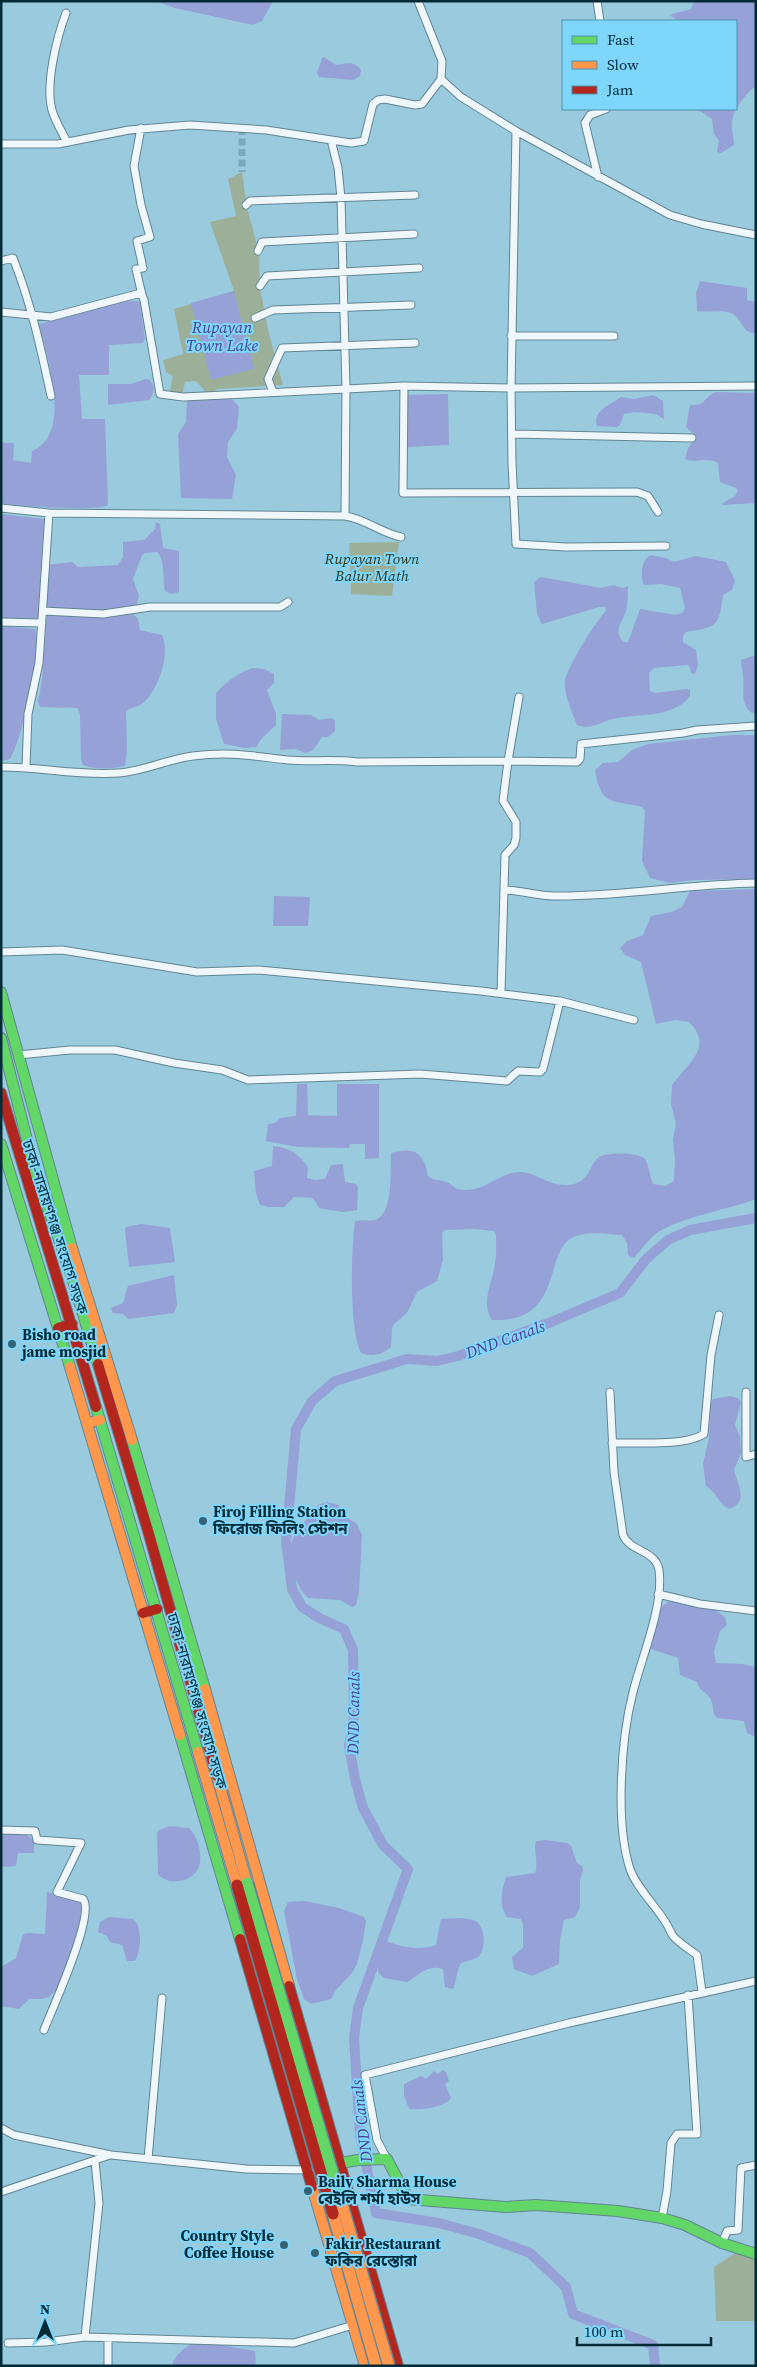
<svg xmlns="http://www.w3.org/2000/svg" width="757" height="2367" viewBox="0 0 757 2367" font-family="'Source Serif 4','Noto Sans Bengali',serif">
  <rect width="100%" height="100%" fill="#9acade"/>
  <path fill="#9cb099" d="M242,172l5,36 12,44 1,36 8,42 15,55 -65,4 -13,7 -1,-6 -8,-9 -11,1 -3,15h-13l4,-21 -7,-4 -3,-12 20,-6 -9,-45 60,-18 -24,-69 26,-6 -8,-37z
    M399,542l-7,54 -41,-2 -2,-51z
    M735,2253l21,7v61h-40l-2,-54z"/>
  <path fill="#96a1d7" d="M155,1h118l-11,20 -9,4 -78,-17z
    M694,1h62v85c-10,7 -23,24 -24,36 -1,7 2,15 2,23l-13,8 -4,-1 2,-11 -5,-7 -2,-15 -15,-10h39v-88h-57l-10,-6 22,-6z
    M324,57l12,8c10,-1 17,-5 25,5l-1,6 -6,4 -35,-3 -2,-4 5,-15z
    M700,281l47,7v12l9,2v31c-14,1 -13,-13 -23,-19 -10,-5 -25,-1 -36,-3l-1,-18z
    M234,291l20,78 -43,11 -20,-77z
    M125,301h13l2,2 5,36 -2,4 -34,2v30h-30l3,44h23l3,86c-10,7 -91,1 -107,-2v-60h13l-1,17 18,3 1,-12c41,-16 15,-95 7,-127z
    M146,379l4,1c6,7 4,14 -1,20l-41,5v-21h23z
    M716,392l40,1v110l-34,2 1,-2 12,-7 3,-5 -2,-3 -16,-6 -2,-19c-12,-7 -22,1 -33,-4l3,-11 9,-11 -11,-10 4,-22c17,1 13,-8 26,-13z
    M448,394l1,51 -41,2 -2,-52z
    M653,395l10,6 1,18 -8,-5 -22,-2 -10,2 -4,11 -3,2 -20,-1c-5,-16 14,-21 24,-29l13,2z
    M216,397l17,3 6,7 -2,21 -9,14 -1,15 9,18 -4,24 -51,-1 -3,-64 8,-12 1,-21z
    M1,514l43,5 -6,99 -37,1z
    M156,522l4,2 3,24 16,3v41l-8,2 -6,-3c-3,-11 1,-30 -8,-39l-12,1 -3,2 -9,24 6,17 -3,11 -23,4 -67,-3 1,-43 25,-3 6,5 40,-2 5,-8v-15l21,-2 11,-11z
    M651,555l15,3 8,4 22,-6 30,6 9,19 -3,9 -9,5c-4,33 -7,32 -37,37l-3,4v6l13,8 2,15 -3,9 -4,-1 -1,-6 -3,-2 -33,3 -5,5 1,18 5,2 32,-4 3,1v6c-15,21 -49,18 -72,22 -16,2 -25,13 -41,7 -5,-13 -13,-30 -12,-44 1,-12 32,-62 41,-70l-1,-4h-6l-57,17 -5,-10 -3,-32 7,-5 60,11 12,-3 10,3 5,-2c0,8 0,18 -2,25 -4,12 -13,19 -3,31h5l12,-33 36,6 6,-2 3,-5 -5,-20 -19,-4 -17,1c-4,-9 -3,-26 7,-30z
    M132,613l6,6 2,11 22,5c9,18 -4,56 -19,68 -6,5 -12,3 -17,9l1,37 -2,17c-14,3 -28,4 -42,-1l-2,-6 -1,-45 -3,-6 -37,-1 -2,-5 4,-22 5,-66 58,4z
    M1,626l34,3c8,18 -13,112 -25,130l-9,2z
    M756,655v58h-4c-13,-9 -7,-24 -9,-37 0,-6 -2,-10 -2,-16z
    M253,668l11,1 10,5v9l-7,7 9,24v11l-14,13 -6,9 -11,1 -21,-4 -8,-25v-26c11,-12 22,-20 37,-25z
    M282,714l29,1 8,5 13,-2 3,3v10l-7,6h-6l-9,13 -7,3 -11,-4 -15,1z
    M732,735h24v144l-61,1 -25,3 -20,-5 -8,-17 3,-50 -3,-4c-32,-8 -40,0 -47,-37l8,-7 15,-1 14,-12 16,-6z
    M756,889v310c-28,11 -83,19 -104,38 -6,6 -12,14 -18,21l-6,-3 -1,-12 -5,-8c-14,-1 -33,-4 -46,1 -35,12 -9,87 -84,84 -12,-18 1,-38 3,-57 2,-9 1,-19 1,-28l-2,-4 -19,-2 -29,1 -4,3 1,27 -6,21 -20,11 -10,21 -13,11 -2,4 -1,19c-8,7 -19,11 -30,6 -12,-23 -10,-104 -6,-132 6,-1 15,0 20,-1 19,-6 15,-51 16,-67 24,-7 33,0 37,23 6,6 13,3 21,7 3,2 5,5 9,6 26,6 40,-18 64,-17 17,1 31,19 55,11 13,-5 12,-17 21,-25 6,-6 41,-6 47,1 4,6 5,18 8,25l12,2 9,-5 1,-22 -2,-19 3,-16 -5,-20 1,-19c14,-20 43,-38 17,-63l-13,-2 -20,4 -15,-62 -16,-7 -5,-7 7,-7 16,-6 8,-19 20,-4 11,-5 8,-16z
    M274,896l36,1 -2,29h-35z
    M297,1084h10l1,31 29,1v-32h42v74l-14,1v-15h-15l-1,4 -51,-1 -32,-6 2,-17 7,-1 5,-5 16,-2z
    M273,1146c16,1 26,8 35,21l-1,11 8,2 10,-1 6,-14 12,-1 2,18 11,2 2,4 -1,22 -14,2 -24,-4 -6,-10 -19,-1 -10,10h-16l-8,-2 -4,-12 -2,-22 18,-5z
    M141,1224l29,4 5,34 -46,5 -4,-37 1,-3z
    M174,1275l3,30 -3,8 -45,6 -6,-5 -10,-1 -2,-5 12,-5 5,-17z
    M730,1396l8,2 3,4 -6,23 5,12 1,16 -7,17c3,13 16,33 -5,39 -11,-5 -12,-17 -23,-23l-3,-22 6,-26 2,-35 2,-4z
    M327,1502l12,3 2,8 16,11 5,11 -3,57 -3,13 -4,2 -12,-7 -32,-2c-15,-14 -23,-48 -12,-66 6,-11 17,-16 22,-27z
    M669,1601l46,9 10,7 2,8 -7,6 -6,21 2,11 27,1 13,3v70l-9,-4 -3,-12 -27,-3c-6,-6 -3,-14 -7,-20 -5,-7 -11,-7 -13,-16l-17,-7 -2,-17 -27,-9 9,-41z
    M170,1826l19,2c10,10 16,32 7,44 -9,11 -30,13 -38,2l-1,-41 2,-3z
    M1,1834c11,0 25,-3 33,7v12h-16l-2,13 -15,1z
    M546,1840l21,3 4,3 6,17 5,3 1,4 -3,10v27l-5,10 -11,3 -4,20 -1,24 -27,12 -18,-7 -2,-12 11,-9v-24l-2,-5 -14,-2c-9,-12 -5,-28 -1,-40l29,-4c4,-11 -2,-22 1,-32z
    M47,1892l35,8c6,16 -17,85 -31,95 -6,5 -15,4 -22,4l-10,10 -18,-3v-39l15,-9 7,-24 5,-1 17,1z
    M304,1901l35,7 25,9 2,4 -3,19 -6,24 -5,9 -16,17 -5,9 -20,5 -7,-5 -7,-20 -13,-68 4,-9z
    M109,1917l24,2c10,8 8,32 2,42h-8l-5,-16 -12,-3 -3,-6 -9,-4 2,-10z
    M462,1918c5,1 11,1 15,4 8,6 9,26 2,34 -5,4 -13,5 -18,7 -5,9 -4,17 -8,26l-8,-2 -2,-18c-17,-5 -23,6 -36,13l-23,-4 -6,-6v-10l6,-22c17,7 34,11 52,5l5,-26z
    M443,2070l3,2 3,9 -4,3 6,14c-7,10 -30,12 -42,11l-5,-14v-11l17,-8 5,3 8,-8 4,3z
    M192,2343l24,1 39,7 1,15h-84c2,-11 12,-17 20,-23z"/>
  <g fill="none" stroke-linecap="round" stroke-linejoin="round">
    <path stroke="#96a1d7" stroke-width="10" d="M655,2366l-2,-21 -80,-31 -7,-27 -36,-34 -51,-19 -40,-11 -63,-10 -16,-78 -6,-97 4,-30 50,-139 -25,-24 -20,-37 -8,-29 -6,-33 5,-30 -1,-66 -9,-21 -23,-10 -19,-12 -10,-18 -6,-48 10,-112 16,-28 23,-20 72,-22 30,2 21,-5 93,-34 69,-29 26,-34 22,-19 22,-10 66,-12"/>
    <path stroke="#7caabd" stroke-width="7" stroke-dasharray="7 3.5" stroke-linecap="butt" d="M242,128v44"/>
    <defs>
      <path id="street" d="M597,1l3,20
        M66,13c-9,24 -21,71 -14,97 3,11 10,22 15,32
        M441,79l20,18 55,34 154,84 31,9 55,11
        M141,128l-7,38 7,39 9,32 -13,4 6,27 -7,1 6,26
        M516,131l-5,257 1,75 4,81 50,3 100,-1
        M331,140l7,28 3,30 5,191 58,-3 107,2 245,-2
        M1,144h57l71,-14 61,-5 76,5 85,13 13,-2 9,-37 5,-4 7,-1 30,6 7,-1 19,-25 1,-18 -24,-60
        M598,177l-13,-54 5,-8 16,-6
        M246,205l4,-4 165,-6
        M258,251l4,-9 152,-8
        M1,261l12,-3c18,45 28,91 38,138
        M260,286l7,-10 152,-8
        M1,312l50,5 86,-23 5,1 2,5 16,94 23,3 163,-8 -1,127
        M255,318l18,-8 138,-5
        M511,336h103
        M404,386l-1,107 234,-1 11,4 10,16
        M273,392l-5,-13 14,-31 133,-5
        M513,434l179,4
        M1,508l48,5 296,3c21,3 36,17 56,21
        M43,611l60,3 47,-7h130l8,-5
        M1,622l41,1
        M519,697l-11,64 69,1 3,-3 1,-15 102,-11 14,-3 59,-4
        M1,767c40,0 77,9 118,6 26,-2 49,-14 74,-17 36,-5 60,0 95,4 23,2 45,-1 69,2l151,-1 -5,40 13,21v16l-2,7 -9,10 -4,138
        M26,767l2,-53 11,-51 10,-150
        M504,890c17,0 33,6 50,6 67,1 134,-12 202,-13
        M1,952l61,-2 135,22 62,-2 222,21 79,10 74,19
        M18,1055l52,-5h45l59,13 48,7 26,10 172,-6 87,7 11,-10 22,1 3,-3 17,-68
        M610,1392l4,80 9,63c7,17 33,15 36,35 5,36 -17,86 -26,122 -12,47 -18,131 -3,177 6,18 26,37 36,54 3,4 4,9 7,13 7,8 16,13 24,19l5,37
        M746,1392v65l10,-3
        M612,1443c25,-1 71,4 92,-9l7,-79 8,-40
        M658,1594l42,10 56,7
        M1,1830l34,1 2,9 44,3 -24,49 26,7c13,15 -31,110 -39,131
        M1,2128l13,7 97,20 135,14 63,1
        M148,2159l14,-161
        M387,2159l-10,-19 -12,-65 204,-52 187,-42
        M95,2161l4,42 -14,134 209,6 59,-18
        M1,2192l109,-37
        M662,2218l5,-27 4,-48 6,-9h20l-9,-139
        M722,2243l5,-12 11,-1 3,-62 15,-3
        M108,2338v28
        M8,2343l38,-1 39,-5"/>
      <path id="fast" d="M1,992l71,256
        M1,1038l34,133 36,103 27,90
        M1,1144l69,223
        M96,1407l102,345
        M132,1440l73,249
        M180,1735l60,204
        M334,2164l24,-4 29,-1 21,40 98,8 30,-2 82,6 44,7 23,7 37,18 34,11"/>
      <path id="slow" d="M72,1248l60,192
        M70,1367l110,368
        M88,1423l12,-3
        M205,1689l84,297
        M198,1752l39,133
        M217,1776l30,107
        M312,2187l53,179"/>
      <path id="jam" d="M1,1093l95,314
        M58,1328l14,-4
        M98,1364l50,167 69,245
        M143,1613l14,-4
        M240,1939l72,248
        M289,1986l109,380"/>
    </defs>
    <use href="#street" stroke="#628593" stroke-width="9"/>
    <use href="#fast" stroke="#628593" stroke-width="12"/>
    <use href="#slow" stroke="#628593" stroke-width="12"/>
    <use href="#jam" stroke="#628593" stroke-width="12"/>
    <use href="#street" stroke="#f0f7fa" stroke-width="7"/>
    <use href="#fast" stroke="#63d668" stroke-width="10"/>
    <use href="#slow" stroke="#ff974d" stroke-width="10"/>
    <use href="#jam" stroke="#b3261e" stroke-width="10"/>
    <defs>
      <path id="fast-bridge" d="M247,1883l96,325"/>
      <path id="slow-bridge" d="M343,2208l46,158
        M333,2214l43,152"/>
      <path id="jam-bridge" d="M237,1885l96,329"/>
    </defs>
    <use href="#fast-bridge" stroke="#628593" stroke-width="14" stroke-linecap="butt"/>
    <use href="#slow-bridge" stroke="#628593" stroke-width="14" stroke-linecap="butt"/>
    <use href="#jam-bridge" stroke="#628593" stroke-width="14" stroke-linecap="butt"/>
    <use href="#fast-bridge" stroke="#63d668" stroke-width="11"/>
    <use href="#slow-bridge" stroke="#ff974d" stroke-width="11"/>
    <use href="#jam-bridge" stroke="#b3261e" stroke-width="11"/>
  </g>
  <g fill="#376271" stroke="#7ed6fa" stroke-width="2">
    <circle cx="12" cy="1344" r="5"/>
    <circle cx="203" cy="1521" r="5"/>
    <circle cx="308" cy="2191" r="5"/>
    <circle cx="284" cy="2245" r="5"/>
    <circle cx="315" cy="2253" r="5"/>
  </g>
  <g text-anchor="middle" stroke-width="4" stroke-linejoin="round" paint-order="stroke">
    <g font-size="15" font-style="italic" fill="#373513" stroke="#7ed6fa">
      <text x="372" y="564">Rupayan Town<tspan x="372" dy="17">Balur Math</tspan></text>
    </g>
    <g font-size="15" fill="#022a37" stroke="#7ed6fa">
      <text transform="translate(55 1227) rotate(72)" y="5">ঢাকা-নারায়ণগঞ্জ সংযোগ সড়ক</text>
      <text transform="translate(197 1701) rotate(74)" y="5">ঢাকা-নারায়ণগঞ্জ সংযোগ সড়ক</text>
    </g>
    <g font-size="15" font-weight="bold" fill="#022a37" stroke="#7ed6fa" text-anchor="start">
      <text x="22" y="1340">Bisho road<tspan x="22" dy="17">jame mosjid</tspan></text>
      <text x="213" y="1517">Firoj Filling Station<tspan x="213" dy="17">ফিরোজ ফিলিং স্টেশন</tspan></text>
      <text x="318" y="2187">Baily Sharma House<tspan x="318" dy="17">বেইলি শর্মা হাউস</tspan></text>
      <text x="274" y="2241" text-anchor="end">Country Style<tspan x="274" dy="17">Coffee House</tspan></text>
      <text x="325" y="2249">Fakir Restaurant<tspan x="325" dy="17">ফকির রেস্তোরা</tspan></text>
    </g>
    <g font-size="16" font-style="italic" fill="#4c4192" stroke="#7ed6fa">
      <text x="222" y="333">Rupayan<tspan x="222" dy="18">Town Lake</tspan></text>
      <text transform="translate(505 1339) rotate(-20)" y="6">DND Canals</text>
      <text transform="translate(353 1713) rotate(-89)" y="6">DND Canals</text>
      <text transform="translate(361 2121) rotate(-97)" y="6">DND Canals</text>
    </g>
  </g>
  <rect width="757" height="2367" fill="none" stroke="#022a37" stroke-width="5"/>
  <rect x="562" y="20" width="175" height="90" fill="#7ed6fa" stroke="#4c91ac"/>
  <rect x="572" y="36" width="25" height="8" fill="#63d668" stroke="#4c91ac"/>
  <text x="607" y="45" font-size="15" fill="#022a37">Fast</text>
  <rect x="572" y="61" width="25" height="8" fill="#ff974d" stroke="#4c91ac"/>
  <text x="607" y="70" font-size="15" fill="#022a37">Slow</text>
  <rect x="572" y="86" width="25" height="8" fill="#b3261e" stroke="#4c91ac"/>
  <text x="607" y="95" font-size="15" fill="#022a37">Jam</text>
  <g transform="translate(45 2322)" stroke="#7ed6fa" stroke-width="4" paint-order="stroke">
  <path d="M0-4L9 19L0 12L-9 19Z" fill="#022a37"/>
  <text y="-8" font-size="14" font-weight="bold" text-anchor="middle" fill="#022a37">N</text>
  </g>
  <path d="M577 2337v8h134v-8" fill="none" stroke="#022a37" stroke-width="2.5"/>
  <text x="584" y="2337" font-size="15" fill="#022a37" stroke="#7ed6fa" stroke-width="4" paint-order="stroke">100 m</text>
</svg>
